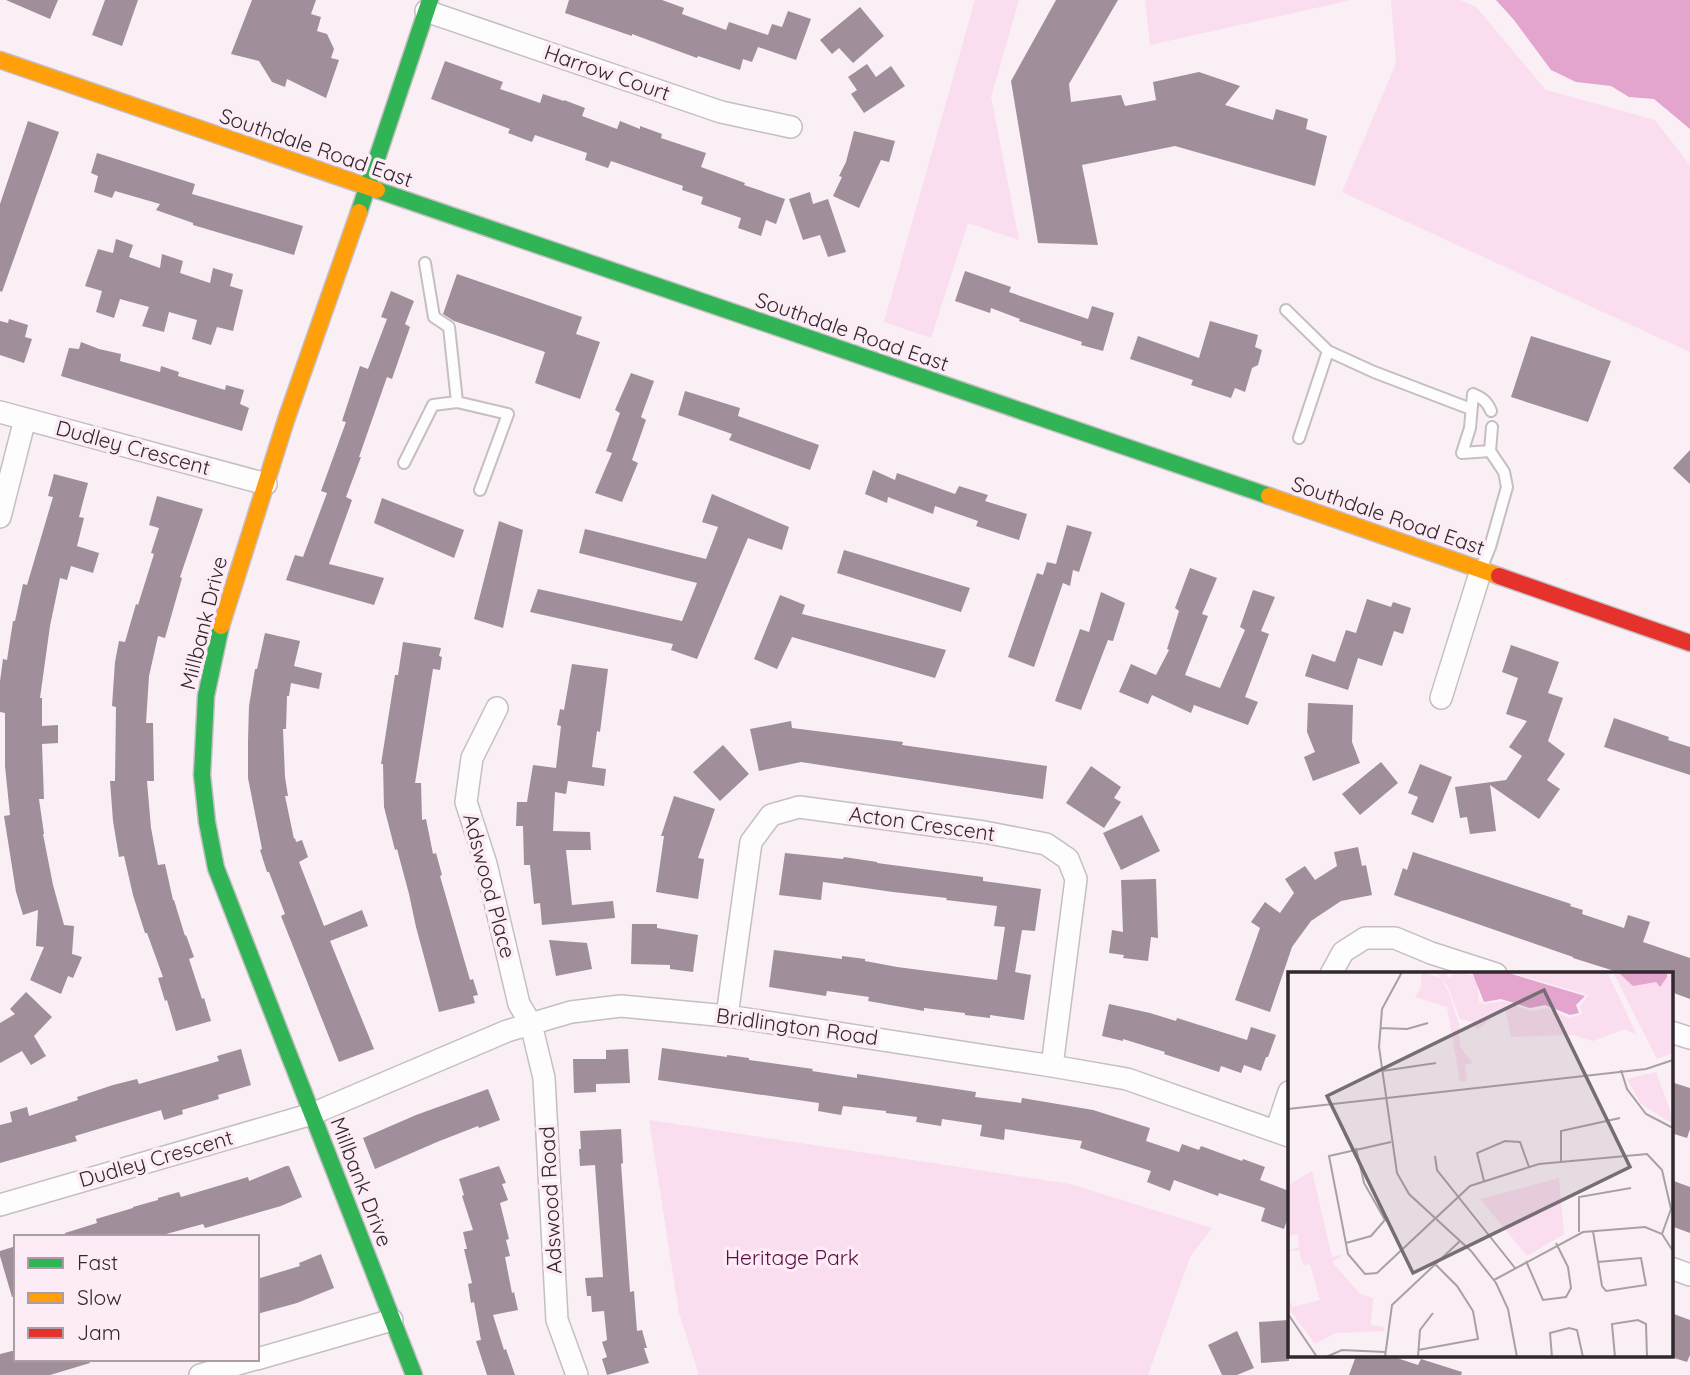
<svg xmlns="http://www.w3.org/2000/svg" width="1690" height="1375" viewBox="0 0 1690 1375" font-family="Quicksand,sans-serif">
  <rect width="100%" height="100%" fill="#f9eff5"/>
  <path fill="#faddee" d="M975,0h44l-28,97 28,143 -51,-17 -37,115 -47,-16z
    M1145,0h206l-201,45z
    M1391,0h69l16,7 70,83 109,30 35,45v187l-348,-160 54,-129z
    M649,1120l421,64 142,44 -22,29 -42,118h-449l-20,-62z"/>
  <path fill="#e3a4cd" d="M1496,0h194v129l-36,-30 -25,-2 -18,-11 -35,-4 -25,-12 -37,-50z"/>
  <path fill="#a08e9a" d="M6,0h52l-8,19z
    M105,0h33l-16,46 -30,-11z
    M252,0h64l-5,14 10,3 -4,14 10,3 7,15 -3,9 8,2 -13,38 -39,-19 -2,8 -13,-5 -13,-21 -28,-7z
    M569,0h93l22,8 -2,6 44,16 3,-8 39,13 4,-11 10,3 6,-16 23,8 -15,41 -38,-13 -6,15 -9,-3 -3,11 -42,-14 -1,2 -65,-24v2l-67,-23z
    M1056,0h62l-49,84 2,18 50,-7 4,11 31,-6 -3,-18 46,-10 41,14 -15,19 48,15 3,-11 32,10 -2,10 21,7 -12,50 -140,-40 -93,19 16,80 -60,-2 -27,-162z
    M860,7l24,29 -31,27 -14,-15 -7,6 -12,-14z
    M445,61l58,21 -3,7 40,14 3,-9 21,7v-1l21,8 -3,8 35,13 3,-8 20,8v-3l22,8 -1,4 45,15 -5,14 44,16 -1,2 41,14 -9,25 -10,-4 -5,16 -23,-8 3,-10 -40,-14 2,-7 -21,-7 1,-4 -72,-25 -3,7 -23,-8 2,-7 -52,-18 -3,7 -24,-9 2,-4 -79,-30z
    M867,64l9,13 15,-11 14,20 -41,27 -13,-19 6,-4 -9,-13z
    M28,121l31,11 -57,160 -2,-1v-87z
    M854,131l41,10 -6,21 -8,-2 -22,48 -26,-12 9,-19 -3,-1 7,-14z
    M97,153l98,31 -3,10 111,32 -9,29 -101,-30v-2l-37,-13 4,-6 -45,-13 -3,7 -18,-6 4,-16 -7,-3z
    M810,192l3,12 15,-5 18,53 -18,5 -8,-22 -17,5 -14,-41z
    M116,239l17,6 -4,12 31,11 2,-14 21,7 -3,12 30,10 3,-15 20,6 -3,12 13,4 -10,41 -16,-4 -6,18 -19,-6 5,-19 -28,-8 -5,20 -22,-6 7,-19 -29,-8 -6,19 -18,-6 6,-21 -17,-5 13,-37 15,4z
    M965,271l46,16 -2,5 79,27 4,-13 22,7 -11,38 -22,-6 1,-3 -63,-21 1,-2 -29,-11 -1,5 -35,-12z
    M457,274l125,43 -6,17 24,8 -20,57 -45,-16 10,-31 -91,-31 -11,-7z
    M391,291l23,10 -9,23 5,3 -18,52 -5,-2 -28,80h2l-15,40 6,3 -23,64 55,14 -10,27 -88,-25 9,-25 8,2 24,-64 -6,-2 25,-69 -4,-1 18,-55 8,3 19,-50 -6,-2z
    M9,319l19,6 -3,12 7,2 -8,24 -24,-8v-34l8,2z
    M1210,321l48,14 -3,12 7,3 -4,15 -6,3 -7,24 -10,-4 -4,10 -40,-13 2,-5 -63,-21 8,-23 61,22z
    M1531,336l80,25 -23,61 -77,-25z
    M81,342l18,7 22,5 -1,7 40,11 1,-6 18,6 -1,4 47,14 1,-5 18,5 -4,14 9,4 -7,23 -181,-55 8,-28 10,1z
    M631,373l23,8 -13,36 5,3 -14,40 6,3 -16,39 -27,-9 17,-40 -6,-2 14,-38 -5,-3z
    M685,391l55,17 -2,8 81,29 -9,25 -81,-30 3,-6 -54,-19z
    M1690,450v34l-17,-16z
    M873,470l22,10 2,-7 58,21 4,-8 29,9 -3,6 42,13 -8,26 -43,-14 2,-5 -43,-15 -2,8 -45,-17 -1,6 -22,-9z
    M54,474l34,9 -9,34 5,1 -7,28 22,7 -6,20 -22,-7 -4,14 -7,-2 -10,48 -10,72h2v28l16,-1v18l-16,1 2,55h-5l5,35h-1l10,51 11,40 10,1 -2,28 10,3 -9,21 -5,-2 -7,18 -31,-14 14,-33 -8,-1 2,-36 -15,5 -7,-23 -12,-76 6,-1 -5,-49v-53l-5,-1v-31l3,-22 4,1 6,-39h2l8,-37 4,1 26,-88 -5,-1z
    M712,494l77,33 -7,23 -34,-12 -51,121 -26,-9 2,-6 -143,-32 8,-23 144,32 15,-38 -118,-30 6,-24 121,30 12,-32 -16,-5z
    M157,496l46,13 -23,68 2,1 -17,60 -7,-2 -9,40 -3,47h7l1,58h-7l4,47 7,37 7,-1 8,36h1l11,36 1,-1 8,22 -5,2 13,40 2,-1 7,23 -35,10 -9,-31 -2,1 -7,-23 5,-1 -16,-44h-2l-12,-38 -9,-39 -5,1 -6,-36 -3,-40h5l1,-74 -4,-1 3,-44 4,-21 6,1 11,-38 2,1 16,-51 -3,-1 8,-25 -10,-3z
    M382,498l82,32 -10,28 -80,-35z
    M499,521l24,9 -20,98 -29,-9z
    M1067,525l25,7 -13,40 -6,-2 -3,16 -7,-3 -29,84 -26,-10 29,-84 6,2 4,-13 9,2z
    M844,550l126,38 -9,24 -124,-39z
    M1190,568l27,10 -15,36 6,2 -23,59 35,13 25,-58 -5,-3 13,-37 22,7 -14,34 8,3 -24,63 13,5 -10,23 -54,-20 -3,8 -39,-18 -4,9 -29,-12 12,-28 25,11 13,-25 -2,-1 12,-38 -4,-3z
    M1101,592l24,11 -12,38 -5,-1 -27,70 -26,-9 25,-72 9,3z
    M780,595l25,10 -3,9 144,36 -11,28 -143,-41 -15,32 -23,-10z
    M1367,599l24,8 2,-5 18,6 -8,26 -9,-3 -12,35 -24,-8 -10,32 -43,-14 7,-22 23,8 11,-32 10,3z
    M265,633l35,8 -6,25 28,7 -3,16 -28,-6 -2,13h-2l-1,33h-3l2,48 3,19h-3l9,43 1,-1 1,4 6,-2 6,17 -9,5 25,64 38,-16 6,16 -38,15 44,108 -35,13 -58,-146 4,-2 -16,-42h-2l-7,-22 2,-1 -14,-71v-37l1,-35 6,-37h2z
    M403,642l38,6 -2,8 3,1 -2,13 -7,-1 -18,114h6l1,37 4,-1 7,35 3,-1 6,22 -2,1 21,73 9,31 3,-1 5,16 -5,1 2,7 -36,9 -23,-85 -7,-33 -12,-45 -2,1 -11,-43 -1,-43h-2l14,-89h3z
    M1511,645l48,17 -11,31 15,5 -15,43 17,13 -18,26 13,9 -21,30 -49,-34 6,46 -26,3 -3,-17 -7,1 -5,-31 51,-7 16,-24 -13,-9 18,-26 -21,-7 12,-36 -16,-6z
    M572,664l36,5 -8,63 -3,-1 -5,36 14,2 -2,17 -36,-5 -2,13 -11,-2 -2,39 37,1 1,18h-25l6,55 41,-4 2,17 -73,7 -2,-22 -6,1 -4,-39h-6l-1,-39h-7l1,-24h10l6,-37 23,3 5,-42 -4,-1 3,-16 4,1z
    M1308,703l45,2 -1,37 8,21 -47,18 -9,-24 11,-5 -8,-20z
    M1614,718l55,19 -1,3 22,7v28l-86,-28z
    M791,721l1,7 111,14 -1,3 145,21 -4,33 -242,-37 -42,9 -9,-42z
    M723,745l26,29 -29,27 -27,-29z
    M1381,762l17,21 -38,32 -18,-21z
    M1420,764l32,13 -19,46 -22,-9 7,-17 -10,-4z
    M1091,766l30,21 -7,11 7,4 -17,26 -38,-25z
    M674,796l41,13 -17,49 6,1 -6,40 -42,-7 8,-56h-3z
    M1142,815l18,36 -39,19 -18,-37z
    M1358,847l4,19 4,-1 6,30 -31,6 -30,20 -19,26 -22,65 -35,-12 25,-72 -9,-6 14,-20 15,11 14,-20 -9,-14 20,-13 10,14 22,-14 -3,-14z
    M1413,852l158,52 -1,2 13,4 -1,4 42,14 4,-13 22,7 -7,20 47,16v41l-19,-7v-18h-47l-51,-16v-1l-179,-62 9,-27 4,2z
    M785,853l58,6 1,-2 33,5v1l106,14v4l58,8 -6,42 -13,-1 -7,42 16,3 -7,45 -34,-5v3l-25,-3v-2l-41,-5v3l-56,-10 1,-4 -42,-6 -1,5 -57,-9 5,-37 68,9v-3l23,3v2l32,6 100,13 8,-53 -11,-1 3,-20 -51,-6 1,-2 -54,-6 -70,-10 -2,18 -42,-5z
    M1156,879l2,59 -7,-1 -3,24 -25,-3 1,-3 -15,-2 3,-23 11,2 -2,-52z
    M632,924h25v4l41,7 -5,37 -23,-3v-4l-39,-1z
    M549,940l38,3 5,26 -36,7z
    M26,992l26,25 -18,19 12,20 -15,9 -9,-14 -22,12v-40l15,-9 -5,-5z
    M1109,1004l41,9 26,8 1,-3 70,22 4,-13 25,8 -8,22h-2l-5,14 -17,-6 -3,8 -20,-7 -2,6 -55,-18 1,-2 -42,-13v2l-21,-5z
    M662,1048l65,9v-2l22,3v2l64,9 -1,2 45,7v-4l119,18 -1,5 46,6 1,-5 71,12 57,18 -4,13 33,11 3,-8 17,6 2,-4 41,15 1,-2 22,8 -5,13 29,11v23l-5,15 -23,-8 4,-13 -46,-15 -1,3 -44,-16 -4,11 -23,-9 4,-11 -71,-23 2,-7 -77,-12 -1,11 -24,-4 2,-11 -40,-6 -1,7 -25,-4 1,-5 -31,-4v-2l-43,-5 -2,9 -23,-4 1,-8 -161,-23z
    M241,1049l10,36 -33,10 1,4 -37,11 1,4 -19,6 -3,-10 -86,26 2,5 -77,22v-38l12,-3 -2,-10 17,-5 2,9 49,-16 -1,-3 36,-12 24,-6 2,5 80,-23 -2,-5z
    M628,1049l2,34 -34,1v8l-22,1 -1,-34h33v-9z
    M1671,1082l19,6v41l-3,9 -16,-5z
    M488,1089l12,31 -21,8 -1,-2 -41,16 -62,27 -12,-31 53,-23z
    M621,1129l2,34 -2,1 9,128 4,-1 3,40 5,-1 5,18h-3l5,15 -42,12 -5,-16 5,-2 -5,-15 5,-2 -3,-29 -12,1 -1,-16h-4l-2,-18 18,-1 -8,-112 -15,1 -1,-17h2l-1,-18z
    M286,1166h3l13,31 -21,9 -76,22 -2,-4 -48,13h-90v-4l32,-10 -1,-4 37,-11v-1l25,-7v-2l21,-6 2,5 67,-20 1,4z
    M499,1166l7,17 -4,1 6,16 -8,3 9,36 -3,1 4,16 -5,1 7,36 2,-1 4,18 -25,5 11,35 2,-1 9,26h-28l-11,-34 5,-1 -7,-38 -3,1 -3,-19 4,-1 -8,-34h3l-4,-17 10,-2 -11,-34 2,-1 -5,-16z
    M1671,1180l19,7v46l-19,-7z
    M16,1246v50l-4,1 -12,-41v-5z
    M321,1254l13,34 -37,15 -40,11v-35l43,-13 -1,-3z
    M1671,1313l19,7v35l-3,7 -16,-5z
    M1289,1320v41l-28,2 -2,-41z
    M1237,1331l17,37 -17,7h-15l-14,-30z
    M16,1350v9h73l1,4 -40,12h-50v-21z
    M1356,1356h35l27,9 3,-6 41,13 -1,3h-112z"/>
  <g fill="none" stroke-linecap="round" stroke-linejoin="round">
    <defs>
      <path id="lane" d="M425,263l9,54 15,10 8,75
        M1286,310l42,41
        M1299,438l29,-87 46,21 97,37
        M1490,451l-28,2 8,-25 3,-34c9,4 14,7 18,17
        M404,463l29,-58 24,-3 51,12 -28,76
        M1481,569l9,-22 17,-60 -3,-15 -14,-21 2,-24"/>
      <path id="street" d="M426,11l295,101 70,15
        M0,412l266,72
        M0,517l25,-98
        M1441,698l40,-128
        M497,708l-25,50 -6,44 20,62 33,140 12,20 13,54 13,242 20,55
        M1331,974l12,-22 22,-14h30l36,15 65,21
        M727,1016l24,-174 20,-27 28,-8 185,25 62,12 22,15 8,20 -24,187
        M1671,1032l19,6
        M1276,1131l13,-39
        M0,1205l312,-91 195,-83 64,-19 50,-6 106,10 325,50 75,13 162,57
        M1671,1268l19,7
        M257,1359l135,-39
        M200,1375l55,-16"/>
      <path id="fast" d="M377,190l892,306
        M359,212l71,-212
        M221,626l-15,70 -4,79 5,47 9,46 198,507"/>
      <path id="slow" d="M0,60l377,130
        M1269,496l230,80
        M221,626l65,-206 73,-208"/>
      <path id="jam" d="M1499,576l191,67"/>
    </defs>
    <use href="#lane" stroke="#c5bec2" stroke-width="14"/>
    <use href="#street" stroke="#c5bec2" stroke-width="24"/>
    <use href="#fast" stroke="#c5bec2" stroke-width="19"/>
    <use href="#slow" stroke="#c5bec2" stroke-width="19"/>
    <use href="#jam" stroke="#c5bec2" stroke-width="19"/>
    <use href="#lane" stroke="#fefdfe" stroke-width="10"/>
    <use href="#street" stroke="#fefdfe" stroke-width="21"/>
    <use href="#fast" stroke="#30b455" stroke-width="16"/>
    <use href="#slow" stroke="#ff9f0a" stroke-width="16"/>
    <use href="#jam" stroke="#e5322d" stroke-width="16"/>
  </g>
  <g text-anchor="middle" stroke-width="7" stroke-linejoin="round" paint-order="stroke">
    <g font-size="21" fill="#30292e" stroke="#fdebf6">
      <text transform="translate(607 73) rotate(19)" y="7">Harrow Court</text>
      <text transform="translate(316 148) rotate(19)" y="7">Southdale Road East</text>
      <text transform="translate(852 332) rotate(19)" y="7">Southdale Road East</text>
      <text transform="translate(133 448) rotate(15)" y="7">Dudley Crescent</text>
      <text transform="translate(1388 516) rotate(19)" y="7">Southdale Road East</text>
      <text transform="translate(204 623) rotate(-76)" y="7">Millbank Drive</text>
      <text transform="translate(922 824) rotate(8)" y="7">Acton Crescent</text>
      <text transform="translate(489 886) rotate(75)" y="7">Adswood Place</text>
      <text transform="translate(797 1027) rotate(8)" y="7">Bridlington Road</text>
      <text transform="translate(156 1159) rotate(-16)" y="7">Dudley Crescent</text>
      <text transform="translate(361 1182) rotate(69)" y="7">Millbank Drive</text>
      <text transform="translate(551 1200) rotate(-93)" y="7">Adswood Road</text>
    </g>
    <g font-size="21" fill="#590d45" stroke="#fdebf6">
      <text x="792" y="1265">Heritage Park</text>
    </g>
  </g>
  <g transform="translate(1288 972)">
    <rect width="385" height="385" fill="#f9eff5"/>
    <path d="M133,0l20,6 7,13 11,33 1,23 13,16 -8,2 2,16 -7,1 -13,-75 -32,-10 6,-10zM148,0h10l3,6 6,-6 17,3 5,7 2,20 5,2 20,-3 27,10 16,-3 23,10 12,-4 -2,-7 8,-12 -80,-23h99l30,63 -12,-6 -32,12 -20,-6 -62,2 -6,-29 -28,22 -5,-8 -12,-3 -12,-32zM325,0h60v81l-16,6zM368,100l17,46v6l-32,-20 -14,-25zM24,199l20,86 12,-3 -12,8 28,32 13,4 -2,27 14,2 -1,4 -48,2 -21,11 -27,-37v-13l4,13 28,-7 -10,-36 -7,1 -4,-15 -11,1 11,-4 -1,-13 -10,2v-51zM271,206l5,56 -37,22 -47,-57z" fill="#faddee"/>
    <path d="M184,0h33l80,24 -9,9 3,8 -9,2 -25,-10 -15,3 -29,-9 -17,3zM330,0h49v5l-7,10 -4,-5 -23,4z" fill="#e3a4cd"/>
    <path fill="none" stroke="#a9a0a5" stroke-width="2" d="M114,0l-20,37 -3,38 18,126 12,21 62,57 25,32 12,26 9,48M92,56l27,1 21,-6M333,98l6,19 19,25 27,14M94,99l54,-8M0,137l358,-40 27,-9M103,170l-62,14 19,98 17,20 12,-1 93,-87 69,-22 108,-10 15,16 9,39 -9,25M147,184l2,14 78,98M273,190v-31l59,-13M196,209l-7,-28 28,-12 15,1 9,25M305,259l9,55 4,5 40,-6 -5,-27 -43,4M291,260v-35l52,-9M58,271l25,-7 14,-16 -21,-37 -8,-35M238,289l17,39 23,-3 5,-9 -3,-21 -12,-24M206,308l89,-48 62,-5 17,7 11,17M0,342l29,43M130,378l60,-11 -5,-28 -16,-25 -22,-22M38,385l16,-7 43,2M97,385l7,-52 68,-64M130,385l2,-27 13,-17M264,385l-2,-24 19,-5 8,2 6,27M327,385l-3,-33 26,-4 8,4 1,33"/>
    <path fill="#766e74" fill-opacity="0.15" stroke="#766e74" stroke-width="3.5" d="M256,18l86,177 -217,106 -86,-177z"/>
    <rect width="385" height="385" fill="none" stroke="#30292e" stroke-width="3.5"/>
  </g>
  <rect x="14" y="1235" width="245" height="126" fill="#fdebf6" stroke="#ab9da6" stroke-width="2"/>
  <rect x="28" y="1258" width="35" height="10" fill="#30b455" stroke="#ab9da6" stroke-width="2"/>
  <text x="77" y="1270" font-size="21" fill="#30292e">Fast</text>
  <rect x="28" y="1293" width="35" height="10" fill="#ff9f0a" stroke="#ab9da6" stroke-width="2"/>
  <text x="77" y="1305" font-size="21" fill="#30292e">Slow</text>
  <rect x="28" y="1328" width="35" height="10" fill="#e5322d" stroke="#ab9da6" stroke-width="2"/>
  <text x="77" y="1340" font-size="21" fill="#30292e">Jam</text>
</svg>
